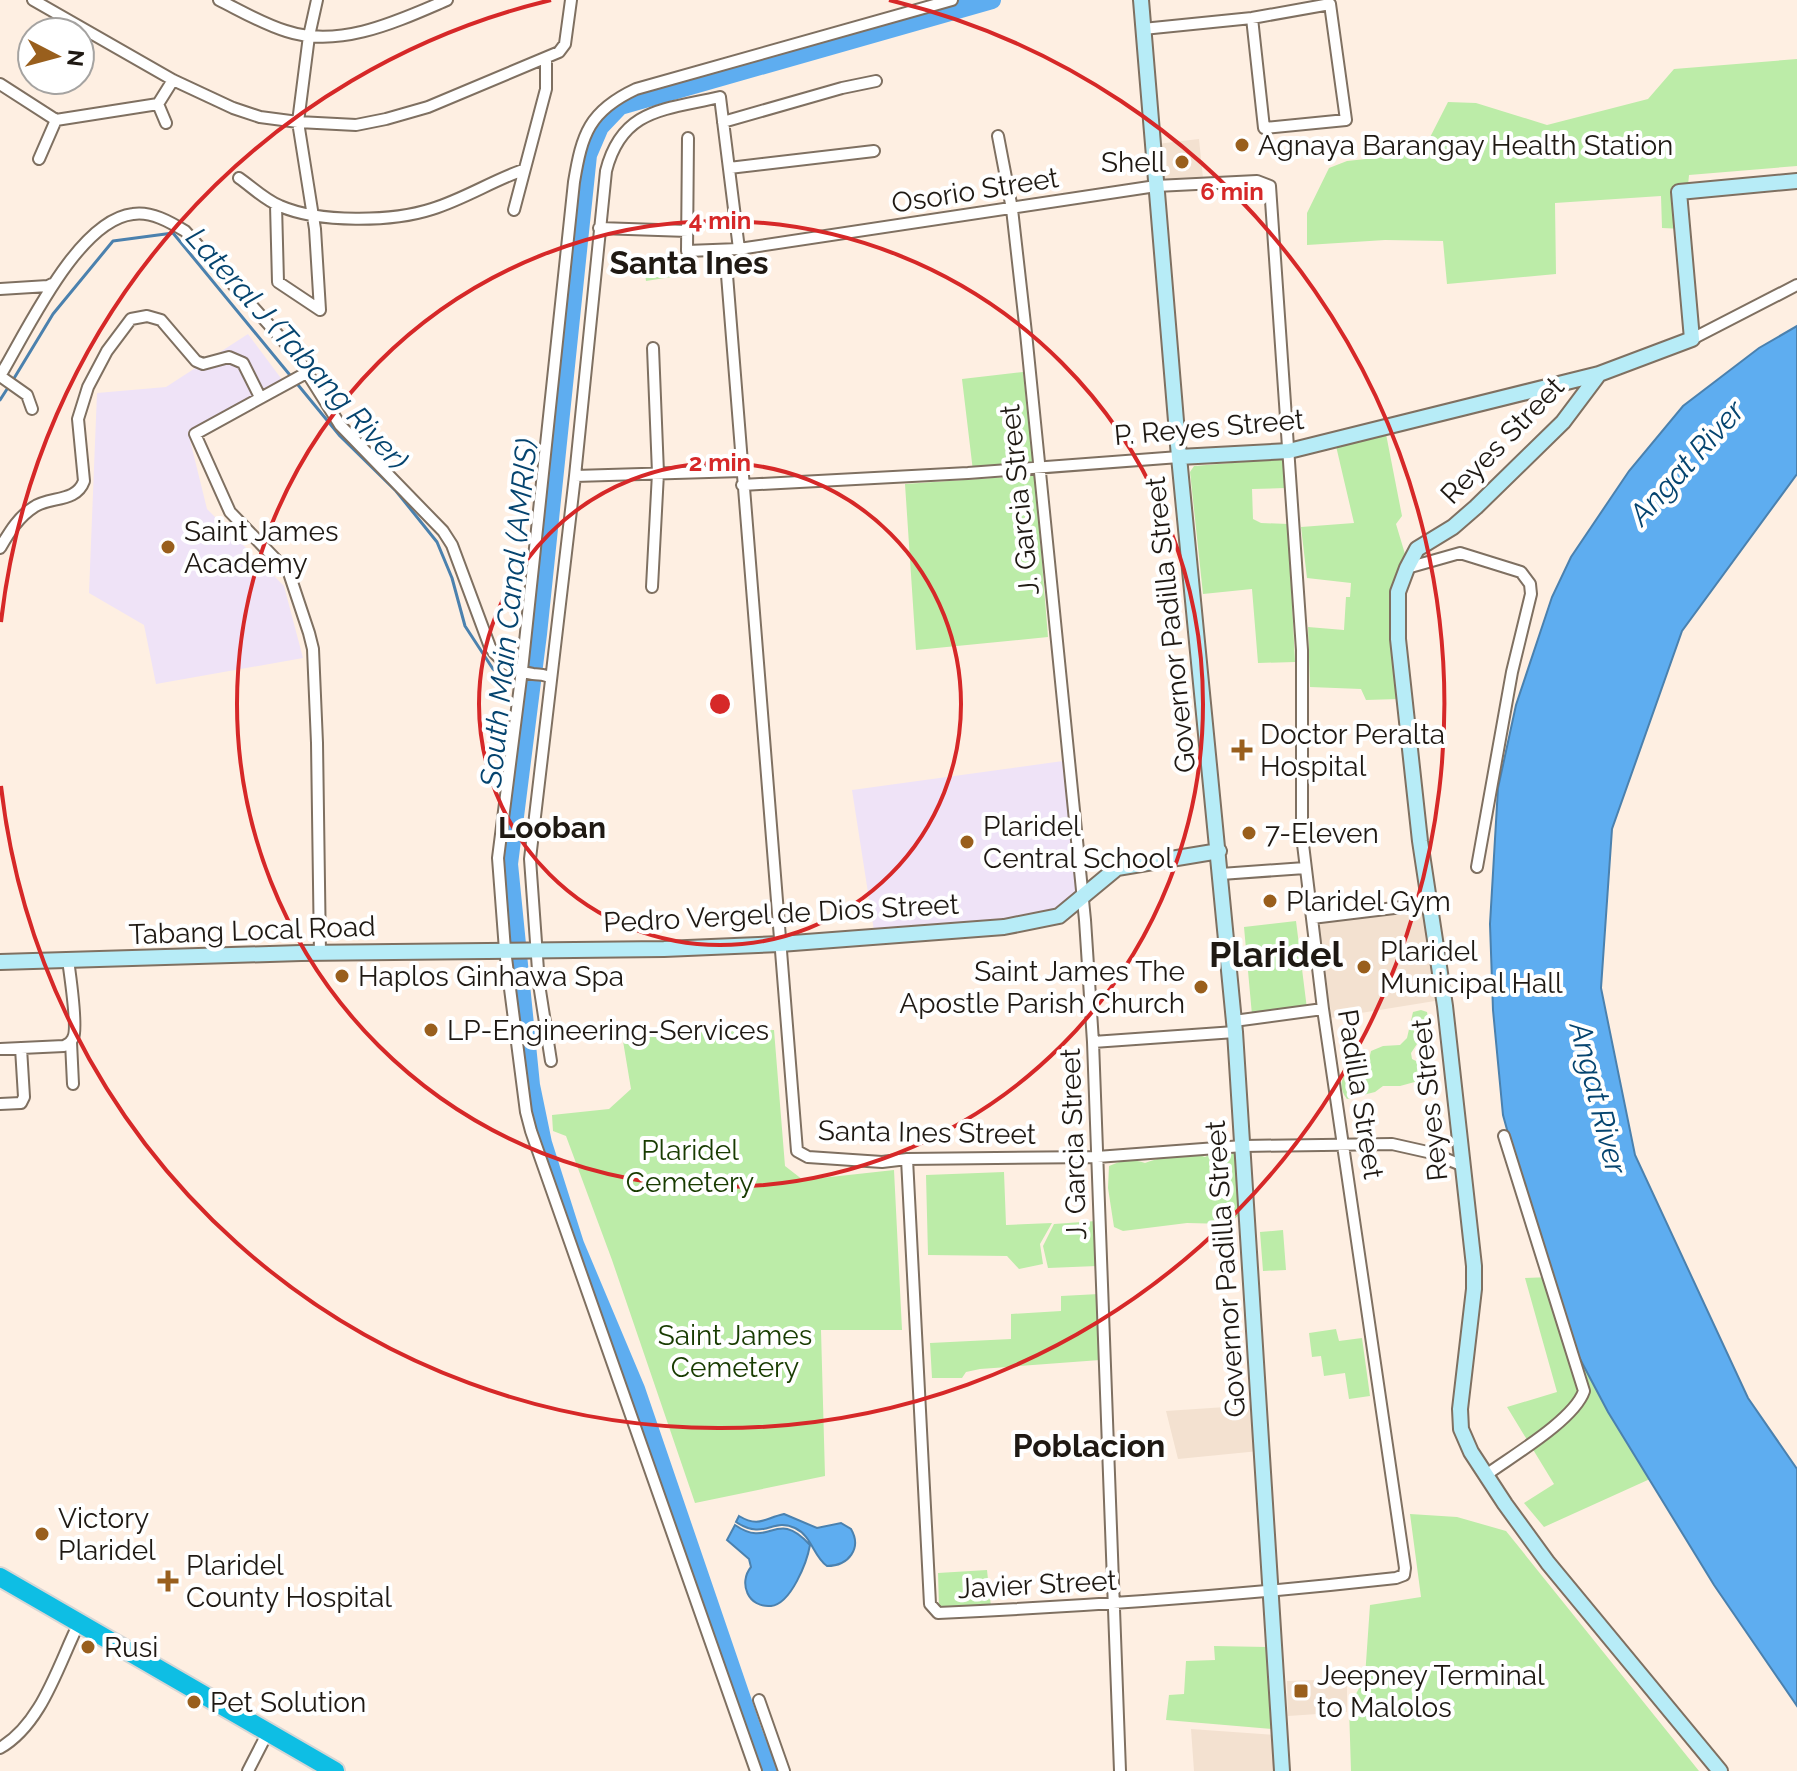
<svg xmlns="http://www.w3.org/2000/svg" width="1797" height="1771" viewBox="0 0 1797 1771" font-family="Raleway,sans-serif">
  <rect width="100%" height="100%" fill="#feefe2"/>
  <path fill="#f3e1d0" d="M1199,139l4,39 -42,4 -4,-38z
    M1425,907l16,93 -111,18 -15,-95z
    M1256,1405l3,46 -81,8 -12,-48z
    M1347,1679v33l-59,4 -1,-35z
    M1191,1729l85,6 2,36h-84z"/>
  <path fill="#efe3f7" d="M248,334l35,47 -95,51 19,77 77,77 19,72 -147,26 -12,-59 -55,-32 8,-200 69,-6z
    M1063,761l17,133 -32,17 -52,11 -122,9 -22,-141z"/>
  <path fill="#bceca8" d="M1797,59v107l-108,9 -5,54 -22,-1 -1,-32 -106,7 1,71 -109,10 -4,-43 -58,-1 -78,5v-32l22,-45 18,-7 75,-8 26,-51 28,1 71,22 101,-26 26,-30z
    M680,254l4,21 -38,6 -3,-21z
    M1023,372l10,92 -60,7 -11,-92z
    M1386,434l16,82 -6,8 9,30 -12,37 5,108 -32,1 -5,-11 -51,-2 -2,-60 36,3 2,-33h4l1,-14 -44,-5 -6,-51 53,-4 -18,-77z
    M1283,459l2,29 -33,1 1,30 8,4 27,1 7,138 -37,1 -6,-74 -49,5 -13,-122 4,-6z
    M1035,475l13,162 -132,13 -11,-166z
    M1296,921l11,88 -55,6 -8,-88z
    M1421,1010l6,2 4,23 -4,9h-10l-6,9 1,6 6,3 1,9 4,2 -1,7 -22,6h-17l-8,6 -28,7c-9,-12 -6,-20 2,-32h7l6,7 9,2 -3,-13 3,-12 12,-5 17,-1 7,-7 6,-26z
    M774,1030l11,136 18,14 91,-10 8,160h-81l4,146 -130,27 -83,-243 -46,-124 -13,-5 -1,-16 57,-6 22,-20 -9,-54z
    M1232,1149c7,12 9,20 4,33l3,6v27l-11,9 -41,-1 -64,8 -9,-4 -6,-39 1,-22c13,-6 22,-8 36,-3 18,-6 41,-13 60,-6l13,-7z
    M1004,1172l2,53 46,-2 -12,21 3,20 -24,5 -12,-13 -79,-1 -2,-80z
    M1096,1221l1,45 -49,2 -5,-22 11,-22z
    M1283,1230l3,40 -23,1 -3,-39z
    M1551,1277l57,135 42,67 -106,48 -20,-24 30,-19 -47,-77 50,-15 -32,-114z
    M1099,1294l1,66 -120,9 -14,3 -4,6h-30l-2,-35 81,-4v-25l50,-3v-15z
    M1336,1329l3,12 23,-3 8,58 -21,3 -4,-26 -21,3 -3,-20 -9,1 -3,-24z
    M1410,1514l47,3 49,14 193,240h-348l-2,-64 16,-30 5,-72 51,-8z
    M987,1570l4,37 -49,3 -3,-3 -1,-34z
    M1214,1646l53,1 6,82 -107,-9 3,-25 15,-1 2,-33 29,-1z"/>
  <path fill="#5eadf0" stroke="#4b81ae" stroke-width="2" d="M1797,326v148l-115,157 -70,198 -11,159 34,167 113,243 49,71v237l-83,-121 -106,-173 -29,-55 -60,-184 -16,-58 -10,-105 -3,-86 8,-136 18,-83 36,-108 19,-40 58,-86 54,-65 76,-58z
    M784,1514l33,14 24,-5 10,6c11,19 -2,37 -24,37 -14,-10 -15,-30 -32,-38 -23,-11 -30,13 -59,-6l3,-6c20,12 26,2 45,-2z
    M735,1525c36,25 40,-18 75,20 -3,17 -19,59 -39,61 -23,2 -33,-23 -20,-39l-2,-8 -22,-19z"/>
  <g fill="none" stroke-linecap="round" stroke-linejoin="round">
    <path stroke="#4b81ae" stroke-width="3" d="M13,380l40,-66 60,-73 60,-8 167,203 56,55 41,51 15,36 13,48 28,43 25,16
      M0,400l9,-14"/>
    <path stroke="#5eadf0" stroke-width="11" d="M932,0l3,16"/>
    <path stroke="#5eadf0" stroke-width="18" d="M769,1771l-15,-37 -118,-345 -61,-145 -32,-101 -12,-58 -7,-70 -15,-151 29,-230 50,-479 12,-28 20,-21 372,-106"/>
    <defs>
      <path id="street" d="M33,0l140,80 60,28 27,9 38,5 58,3 30,-6 42,-12 131,-55 6,-8 6,-44
        M219,0c22,11 44,24 67,31 54,18 112,-10 161,-31
        M317,0l-8,36 -11,86 17,107 5,81
        M1143,29l109,-11 78,-14 16,116 -82,8 -12,-110
        M0,84l56,36 102,-16 15,-24
        M158,104l8,19
        M723,122l119,-34 34,-7
        M998,136l14,73 14,124 59,587 8,122 27,729
        M688,138l-1,113 52,-2 417,-63 101,-5 13,5 32,464v186l21,173 82,559 -1,7 -8,3c-153,17 -305,28 -458,35l-8,-9 -23,-445
        M39,159l17,-39
        M729,168l145,-17
        M239,178c13,9 26,22 41,28 39,17 112,16 152,3 32,-10 60,-28 91,-39
        M276,205l2,77 42,28
        M514,210l32,-121v-29
        M599,228l89,3
        M725,250l72,901 11,6 74,5 25,-3 190,-2 146,-11 149,-2 40,9 29,12
        M0,289l48,-3 4,-2
        M1692,339l105,-54
        M308,372l-113,62 35,78 59,61 20,60 4,16 4,94 3,210
        M0,376c27,-45 78,-156 133,-162 18,-3 37,8 52,17l111,124 44,70 103,106 9,14 38,102c10,15 25,24 43,27 8,1 12,0 18,4
        M0,376l27,19 5,14
        M575,476l167,-5
        M742,485l226,-12 211,-16
        M0,548c9,-15 18,-31 34,-41 16,-11 42,-4 50,-26l-6,-62 10,-32 19,-36 24,-32 16,-3 14,4 35,41 7,3 26,-7 14,6 17,34
        M1407,568l53,-15 61,19 9,12 1,10 -19,78 -35,195
        M652,587l6,-114 -5,-125
        M1221,874l84,-6
        M1312,918l115,-14
        M1234,1021l89,-12
        M71,1042l2,42
        M1093,1042l142,-10
        M0,1049l64,-3c4,-2 7,-3 9,-8 5,-9 -3,-64 -5,-78
        M551,1061l-12,-77 -9,-125 45,-383 31,-305c16,-63 59,-61 114,-74l19,152
        M0,1104l21,-1 3,-6 -3,-49
        M1486,1475c26,-19 88,-55 98,-84l-80,-255
        M759,1700l25,71
        M0,1748c42,-24 58,-83 79,-125
        M248,1771l20,-39
        M756,1771l-225,-640 -5,-19 -21,-162 -7,-92 24,-188 52,-488c8,-48 15,-71 62,-93l316,-89"/>
      <path id="secondary" d="M1141,0l38,457 56,575 47,739
        M1599,374l-36,48 -87,85 -23,20 -36,22 -10,19 -9,24v47l22,202 25,165 29,260v23l-14,120 1,20 10,23 34,52 43,59 172,208
        M1179,457l110,-6 310,-77 93,-35 -13,-147 118,-11
        M0,962l301,-9 363,-4 116,-5 224,-17 55,-11 58,-48 102,-17"/>
      <path id="highway" d="M0,1577l335,194"/>
    </defs>
    <use href="#street" stroke="#7f7061" stroke-width="14"/>
    <use href="#secondary" stroke="#7f7061" stroke-width="18"/>
    <use href="#highway" stroke="#d7d6d5" stroke-width="22"/>
    <use href="#street" stroke="#fff" stroke-width="10"/>
    <use href="#secondary" stroke="#b7ecf7" stroke-width="14"/>
    <use href="#highway" stroke="#0ebee4" stroke-width="18"/>
  </g>
  <g fill="none" stroke="#d62828" stroke-width="4">
    <circle cx="720" cy="704" r="241"/>
    <circle cx="720" cy="704" r="483"/>
    <path d="M1 622A724 724 0 0 1 551 0M889 0A724 724 0 1 1 1 786"/>
  </g>
  <g fill="#995f1d" stroke="#fff" stroke-width="3">
    <circle cx="1242" cy="145" r="8"/>
    <circle cx="1182" cy="162" r="8"/>
    <circle cx="168" cy="547" r="8"/>
    <path d="M1238 738h8v8h8v8h-8v8h-8v-8h-8v-8h8z"/>
    <circle cx="1249" cy="833" r="8"/>
    <circle cx="967" cy="842" r="8"/>
    <circle cx="1270" cy="901" r="8"/>
    <circle cx="1364" cy="967" r="8"/>
    <circle cx="342" cy="976" r="8"/>
    <circle cx="1201" cy="987" r="8"/>
    <circle cx="431" cy="1030" r="8"/>
    <circle cx="42" cy="1534" r="8"/>
    <path d="M164 1569h8v8h8v8h-8v8h-8v-8h-8v-8h8z"/>
    <circle cx="88" cy="1647" r="8"/>
    <rect x="1293" y="1683" width="16" height="16" rx="4"/>
    <circle cx="194" cy="1702" r="8"/>
  </g>
  <g text-anchor="middle" stroke-width="8" stroke-linejoin="round" paint-order="stroke">
    <g font-size="28" fill="#1f1913" stroke="#fff" text-anchor="start">
      <text x="1258" y="155">Agnaya Barangay Health Station</text>
      <text x="1166" y="172" text-anchor="end">Shell</text>
      <text x="184" y="541">Saint James<tspan x="184" dy="32">Academy</tspan></text>
      <text x="1260" y="744">Doctor Peralta<tspan x="1260" dy="32">Hospital</tspan></text>
      <text x="983" y="836">Plaridel<tspan x="983" dy="32">Central School</tspan></text>
      <text x="1265" y="843">7-Eleven</text>
      <text x="1286" y="911">Plaridel Gym</text>
      <text x="1380" y="961">Plaridel<tspan x="1380" dy="32">Municipal Hall</tspan></text>
      <text x="1185" y="981" text-anchor="end">Saint James The<tspan x="1185" dy="32">Apostle Parish Church</tspan></text>
      <text x="358" y="986">Haplos Ginhawa Spa</text>
      <text x="447" y="1040">LP-Engineering-Services</text>
      <text x="58" y="1528">Victory<tspan x="58" dy="32">Plaridel</tspan></text>
      <text x="186" y="1575">Plaridel<tspan x="186" dy="32">County Hospital</tspan></text>
      <text x="104" y="1657">Rusi</text>
      <text x="1317" y="1685">Jeepney Terminal<tspan x="1317" dy="32">to Malolos</tspan></text>
      <text x="210" y="1712">Pet Solution</text>
    </g>
    <g font-size="28" fill="#1f1913" stroke="#fff">
      <text transform="translate(975 190) rotate(-9)" y="10">Osorio Street</text>
      <text transform="translate(1209 427) rotate(-5)" y="10">P. Reyes Street</text>
      <text transform="translate(1502 440) rotate(-46)" y="10">Reyes Street</text>
      <text transform="translate(1019 500) rotate(-96)" y="10">J. Garcia Street</text>
      <text transform="translate(1170 625) rotate(-96)" y="10">Governor Padilla Street</text>
      <text transform="translate(781 913) rotate(-3)" y="10">Pedro Vergel de Dios Street</text>
      <text transform="translate(252 930) rotate(-2)" y="10">Tabang Local Road</text>
      <text transform="translate(1361 1094) rotate(81)" y="10">Padilla Street</text>
      <text transform="translate(1429 1100) rotate(-96)" y="10">Reyes Street</text>
      <text transform="translate(927 1132) rotate(1)" y="10">Santa Ines Street</text>
      <text transform="translate(1073 1144) rotate(-92)" y="10">J. Garcia Street</text>
      <text transform="translate(1225 1269) rotate(-94)" y="10">Governor Padilla Street</text>
      <text transform="translate(1037 1584) rotate(-3)" y="10">Javier Street</text>
    </g>
    <g font-size="28" fill="#183b01" stroke="#fff">
      <text x="690" y="1160">Plaridel<tspan x="690" dy="32">Cemetery</tspan></text>
      <text x="735" y="1345">Saint James<tspan x="735" dy="32">Cemetery</tspan></text>
    </g>
    <g font-size="30" font-style="italic" fill="#05446f" stroke="#fff">
      <text transform="translate(297 349) rotate(48)" y="10">Lateral J (Tabang River)</text>
      <text transform="translate(1687 463) rotate(-48)" y="10">Angat River</text>
      <text transform="translate(509 613) rotate(-84)" y="10">South Main Canal (AMRIS)</text>
      <text transform="translate(1598 1098) rotate(76)" y="10">Angat River</text>
    </g>
    <g font-size="30" font-weight="bold" fill="#1f1913" stroke="#fff">
      <text x="552" y="838">Looban</text>
    </g>
    <g font-size="32" font-weight="bold" fill="#1f1913" stroke="#fff">
      <text x="689" y="274">Santa Ines</text>
      <text x="1089" y="1457">Poblacion</text>
    </g>
    <g font-size="36" font-weight="bold" fill="#1f1913" stroke="#fff">
      <text x="1276" y="967">Plaridel</text>
    </g>
  </g>
  <circle cx="720" cy="704" r="12" fill="#d62828" stroke="#fff" stroke-width="4"/>
  <g font-size="24" text-anchor="middle" font-weight="bold" fill="#d62828" stroke="#fff" stroke-width="8" stroke-linejoin="round" paint-order="stroke">
    <text x="1232" y="200">6 min</text>
    <text x="720" y="229">4 min</text>
    <text x="720" y="471">2 min</text>
  </g>
  <g transform="translate(56 56) rotate(96)"><circle r="38" fill="#ffffff" stroke="#a5a3a1" stroke-width="2"/>
  <path d="M0-6L14 30L0 20L-14 30Z" fill="#995f1d"/>
  <text y="-12" font-size="22" font-weight="bold" text-anchor="middle" fill="#1f1913">N</text>
  </g>
</svg>
